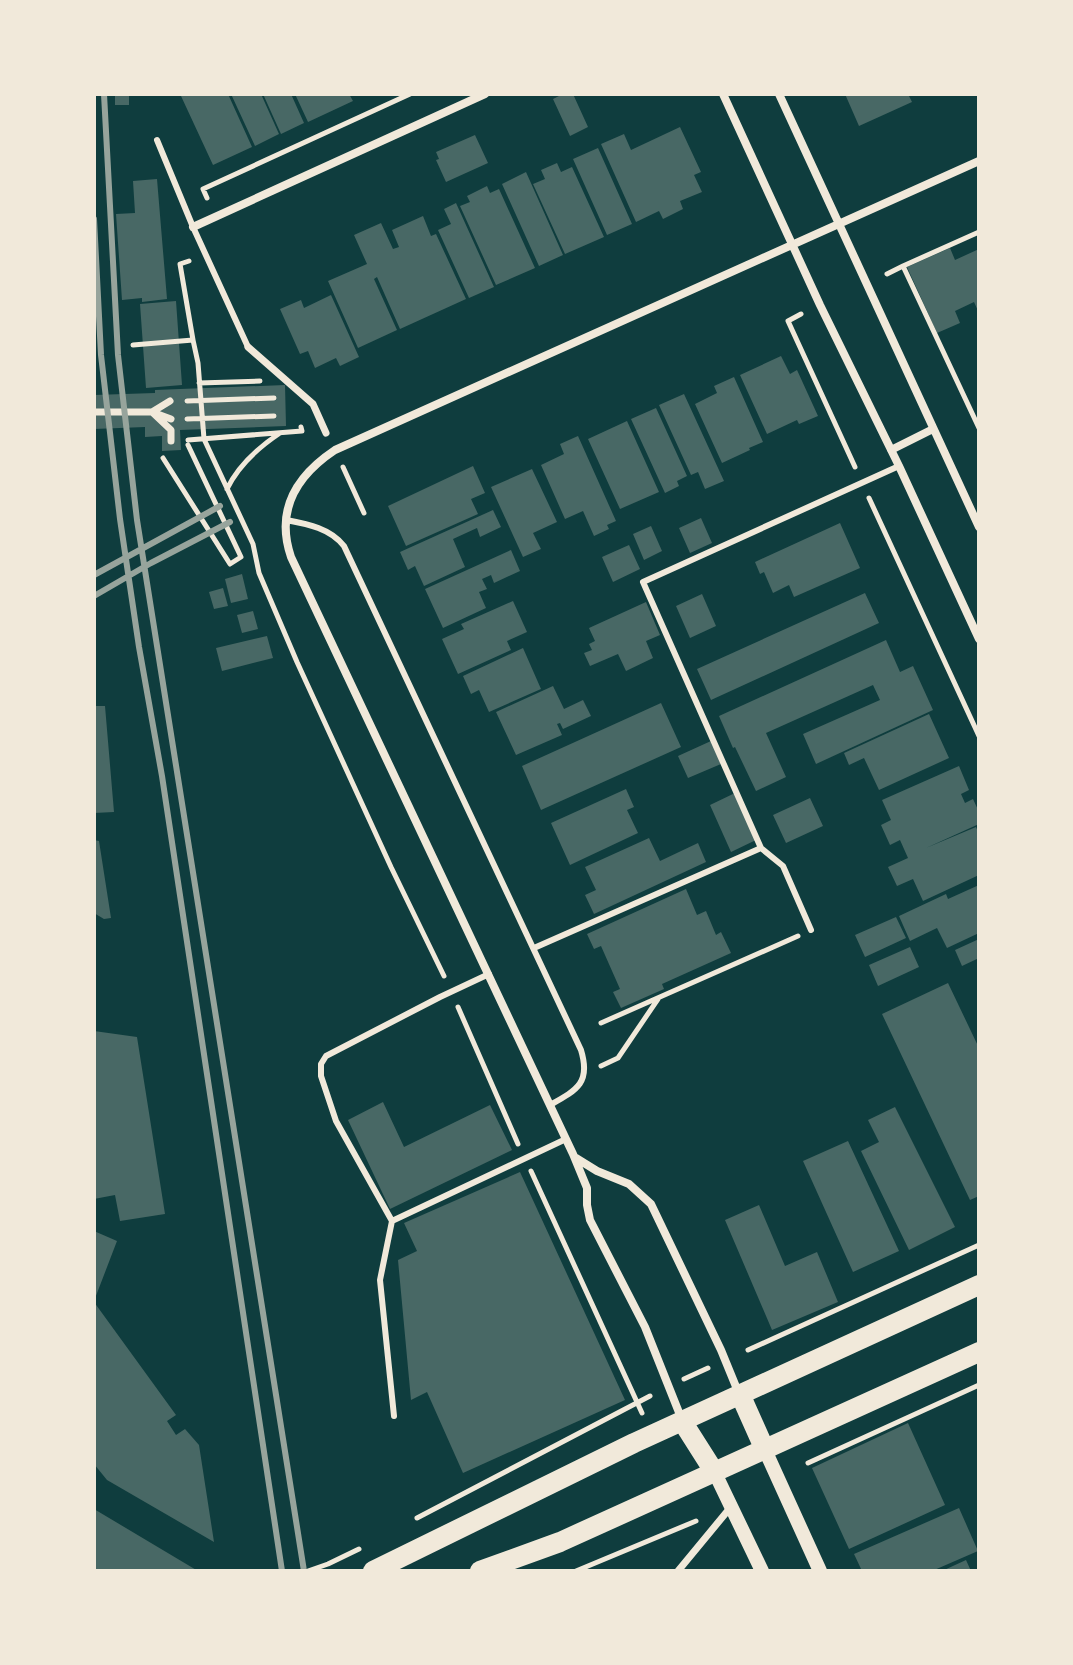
<svg xmlns="http://www.w3.org/2000/svg" width="1073" height="1665" viewBox="0 0 1073 1665" font-family="'Space Grotesk',sans-serif">
  <rect width="100%" height="100%" fill="#0f3d3e"/>
  <path fill="#486865" d="M115,94h14v11h-14z
    M185,94h43l24,53 -39,18 -32,-69z
    M231,94h30l18,40 -24,12z
    M263,94h28l13,29 -23,11z
    M295,94h54l4,7 -45,21z
    M563,94h10l15,33 -18,9 -17,-37z
    M845,94h63l4,8 -53,24z
    M680,127l21,45 -7,3 8,17 -22,9 3,8 -20,10 -4,-8 -23,11 -35,-78 23,-10 7,16z
    M475,135l13,28 -42,19 -10,-22 3,-1 -3,-7z
    M598,148l34,76 -25,11 -34,-76z
    M557,163l4,9 11,-5 32,70 -39,17 -32,-70 12,-5 -4,-9z
    M526,172l37,83 -24,11 -37,-82z
    M157,179l10,120 -25,3v-4l-20,2 -6,-86 19,-1 -2,-32z
    M487,186l3,7 9,-4 36,79 -39,17 -36,-79 10,-4 -3,-6z
    M456,203l38,84 -25,11 -31,-68 13,-6 -7,-15z
    M423,216l8,20 5,-2 30,65 -66,30 -23,-52 -3,2 23,51 -39,18 -30,-67 39,-17 -13,-29 27,-12 12,26 6,-2 -7,-17z
    M950,248l5,12 24,-11v64l-5,-11 -19,9 5,12 -23,10 -30,-66z
    M331,295l28,62 -19,9 -4,-8 -21,10 -7,-17 -8,3 -20,-45 21,-9 3,8z
    M176,301l6,84 -36,3 -6,-84z
    M781,356l9,18 7,-4 21,46 -19,8 -2,-4 -30,14 -27,-59z
    M734,377l29,65 -14,6 1,2 -28,13 -27,-59 22,-11 -3,-7z
    M285,385l1,41 -106,4 1,20 -19,1v-15l-17,1v-10l-51,2v-34l61,-2v-3z
    M684,394l40,87 -19,8 -7,-17 -7,3 -32,-70z
    M656,408l31,68 -10,5 2,5 -14,7 -34,-74z
    M627,421l32,71 -39,17 -32,-70z
    M578,436l38,85 -9,4 2,4 -15,7 -11,-25 -18,8 -24,-54 23,-11 -4,-10z
    M473,466l12,27 -14,6 7,15 -72,32 -18,-40z
    M532,469l25,53 -24,11 8,16 -18,8 -32,-70z
    M493,510l8,17 -21,10 -3,-9 -24,11 12,28 -41,19 -9,-20 -7,4 -8,-18z
    M701,518l11,25 -22,10 -11,-25z
    M840,523l20,45 -66,29 -5,-12 -16,8 -9,-21 -4,2 -5,-12z
    M651,526l11,25 -18,9 -11,-26z
    M629,545l11,24 -27,13 -11,-25z
    M511,550l9,21 -26,12 -3,-8 -9,4 5,10 -8,3 7,16 -43,20 -18,-39z
    M242,574l6,25 -17,4 -6,-24z
    M223,588l5,18 -14,3 -5,-17z
    M865,593l14,30 -168,77 -14,-31z
    M702,594l14,32 -26,12 -14,-32z
    M513,601l14,31 -20,9 4,9 -53,24 -16,-35 22,-10 -3,-5z
    M646,602l14,33 -14,6 7,17 -27,13 -8,-17 -28,12 -6,-13 8,-3 -3,-6 6,-3 -6,-13z
    M253,611l5,18 -16,4 -5,-18z
    M267,636l6,22 -51,13 -6,-23z
    M886,640l14,32 13,-6 20,44 -117,54 -13,-30 77,-34 -7,-15 -107,48 20,44 -30,14 -21,-44 -2,1 -14,-32z
    M523,648l18,41 -52,23 -10,-22 -8,4 -8,-18z
    M553,686l11,23 19,-9 8,16 -28,13 -3,-6 -3,1 5,11 -46,20 -20,-43z
    M661,703l20,44 -140,63 -19,-44z
    M94,706h11l9,106 -20,1z
    M929,714l20,44 -70,32 -15,-32 -15,7 -5,-12z
    M711,741l10,23 -33,14 -10,-22z
    M959,766l10,24 -8,4 4,9 8,-4 6,13v12l-53,24 50,-21 3,7v41l-56,26 -10,-22 -16,7 -9,-19 20,-9 -8,-18 -10,5 -9,-20 10,-5 -9,-20z
    M626,789l8,18 -7,3 11,23 -68,32 -19,-42z
    M735,793l21,47 -25,12 -21,-47z
    M810,798l13,28 -37,17 -13,-28z
    M649,838l11,23 38,-18 8,19 -112,52 -9,-19 11,-5 -11,-23z
    M94,840l5,1 12,77 -7,1 -10,-6z
    M979,885v48l-32,15 -10,-20 -27,13 -11,-25 47,-22 2,5z
    M686,889l11,26 9,-4 10,24 5,-3 10,21 -69,31 2,5 -43,19 -8,-16 7,-3 -19,-43 -7,3 -7,-15z
    M896,917l10,21 -41,19 -10,-22z
    M979,939v19l-17,8 -7,-16z
    M910,947l9,20 -41,19 -9,-21z
    M948,983l31,65v148l-9,4 -88,-186z
    M94,1031l43,6 28,177 -45,7 -5,-26 -21,4z
    M383,1102l21,45 86,-42 22,45 -122,59 -42,-89z
    M895,1107l60,120 -46,23 -48,-99 18,-9 -11,-22z
    M848,1141l51,110 -46,21 -50,-111z
    M520,1172l105,228 -162,73 -36,-81 -16,8 -13,-140 19,-9 -13,-28z
    M759,1205l26,61 32,-14 21,50 -66,28 -47,-110z
    M94,1231l23,10 -23,60z
    M94,1302l82,113 -9,6 9,14 9,-6 14,16 15,97 -107,-62 -13,-16z
    M908,1423l37,82 -96,44 -37,-81z
    M959,1508l19,43 -46,20h-70l-8,-17z
    M94,1509l104,62h-104z
    M966,1560l5,11h-29z"/>
  <g fill="none" stroke-linecap="round" stroke-linejoin="round">
    <path stroke="#f1e9da" stroke-width="5" d="M207,198l-4,-9 207,-95
      M979,232l-76,34 76,162
      M189,261l-9,3 13,76
      M887,274l16,-8
      M801,314l-13,7 67,146
      M133,345l60,-5 5,23 6,76 49,105 6,29 38,89 94,205 53,109
      M199,383l61,-2
      M187,401l87,-3
      M187,419l87,-3
      M188,440l114,-9 -1,-4
      M163,458l67,106 11,-7 -53,-112
      M343,467l21,46
      M227,489c11,-23 32,-42 53,-56
      M869,498l110,238
      M458,1007l60,137
      M601,1023l197,-87
      M601,1066l17,-8 40,-59
      M531,1171l111,242
      M748,1350l231,-105
      M684,1379l24,-11
      M808,1463l171,-78
      M417,1518l233,-122
      M308,1571l20,-7 31,-15
      M576,1571l120,-50"/>
    <path stroke="#f1e9da" stroke-width="6" d="M157,140l36,87 55,120
      M286,520c21,4 44,8 58,26l237,504c10,33 -4,40 -31,55
      M811,930l-28,-64 -22,-18 -118,-266 256,-116
      M534,948l227,-100
      M392,1221l174,-82
      M394,1416l-14,-136 12,-59 -56,-100 -15,-45v-12l5,-8 114,-59 49,-23"/>
    <path stroke="#f1e9da" stroke-width="7" d="M248,347l65,57 13,29
      M170,401l-18,11 19,7
      M94,412h58l19,18v11
      M678,1571l52,-63"/>
    <path stroke="#f1e9da" stroke-width="8" d="M723,94l97,211 79,161 80,173
      M779,94l200,433
      M193,227l292,-133
      M891,450l42,-21
      M576,1158l21,13 32,13 22,20 70,146 18,44
      M682,1420l-37,-93 -55,-107 -3,-15v-17l-14,-34 -282,-597c-16,-47 5,-81 44,-107l644,-289"/>
    <path stroke="#f1e9da" stroke-width="14" d="M765,1450l55,121
      M715,1473l47,98"/>
    <path stroke="#f1e9da" stroke-width="20" d="M740,1394l25,56
      M682,1421l33,52
      M373,1571l261,-128 345,-158
      M480,1571l80,-29 419,-190"/>
    <path stroke="#97a49c" stroke-width="6" d="M104,94l14,261 19,165 167,1051
      M94,219l7,136 19,164 19,128 23,129 120,795
      M94,575l126,-69
      M94,596l57,-33 79,-41"/>
  </g>
  <rect width="1073" height="1665" fill="none" stroke="#f1e9da" stroke-width="192"/>
</svg>
